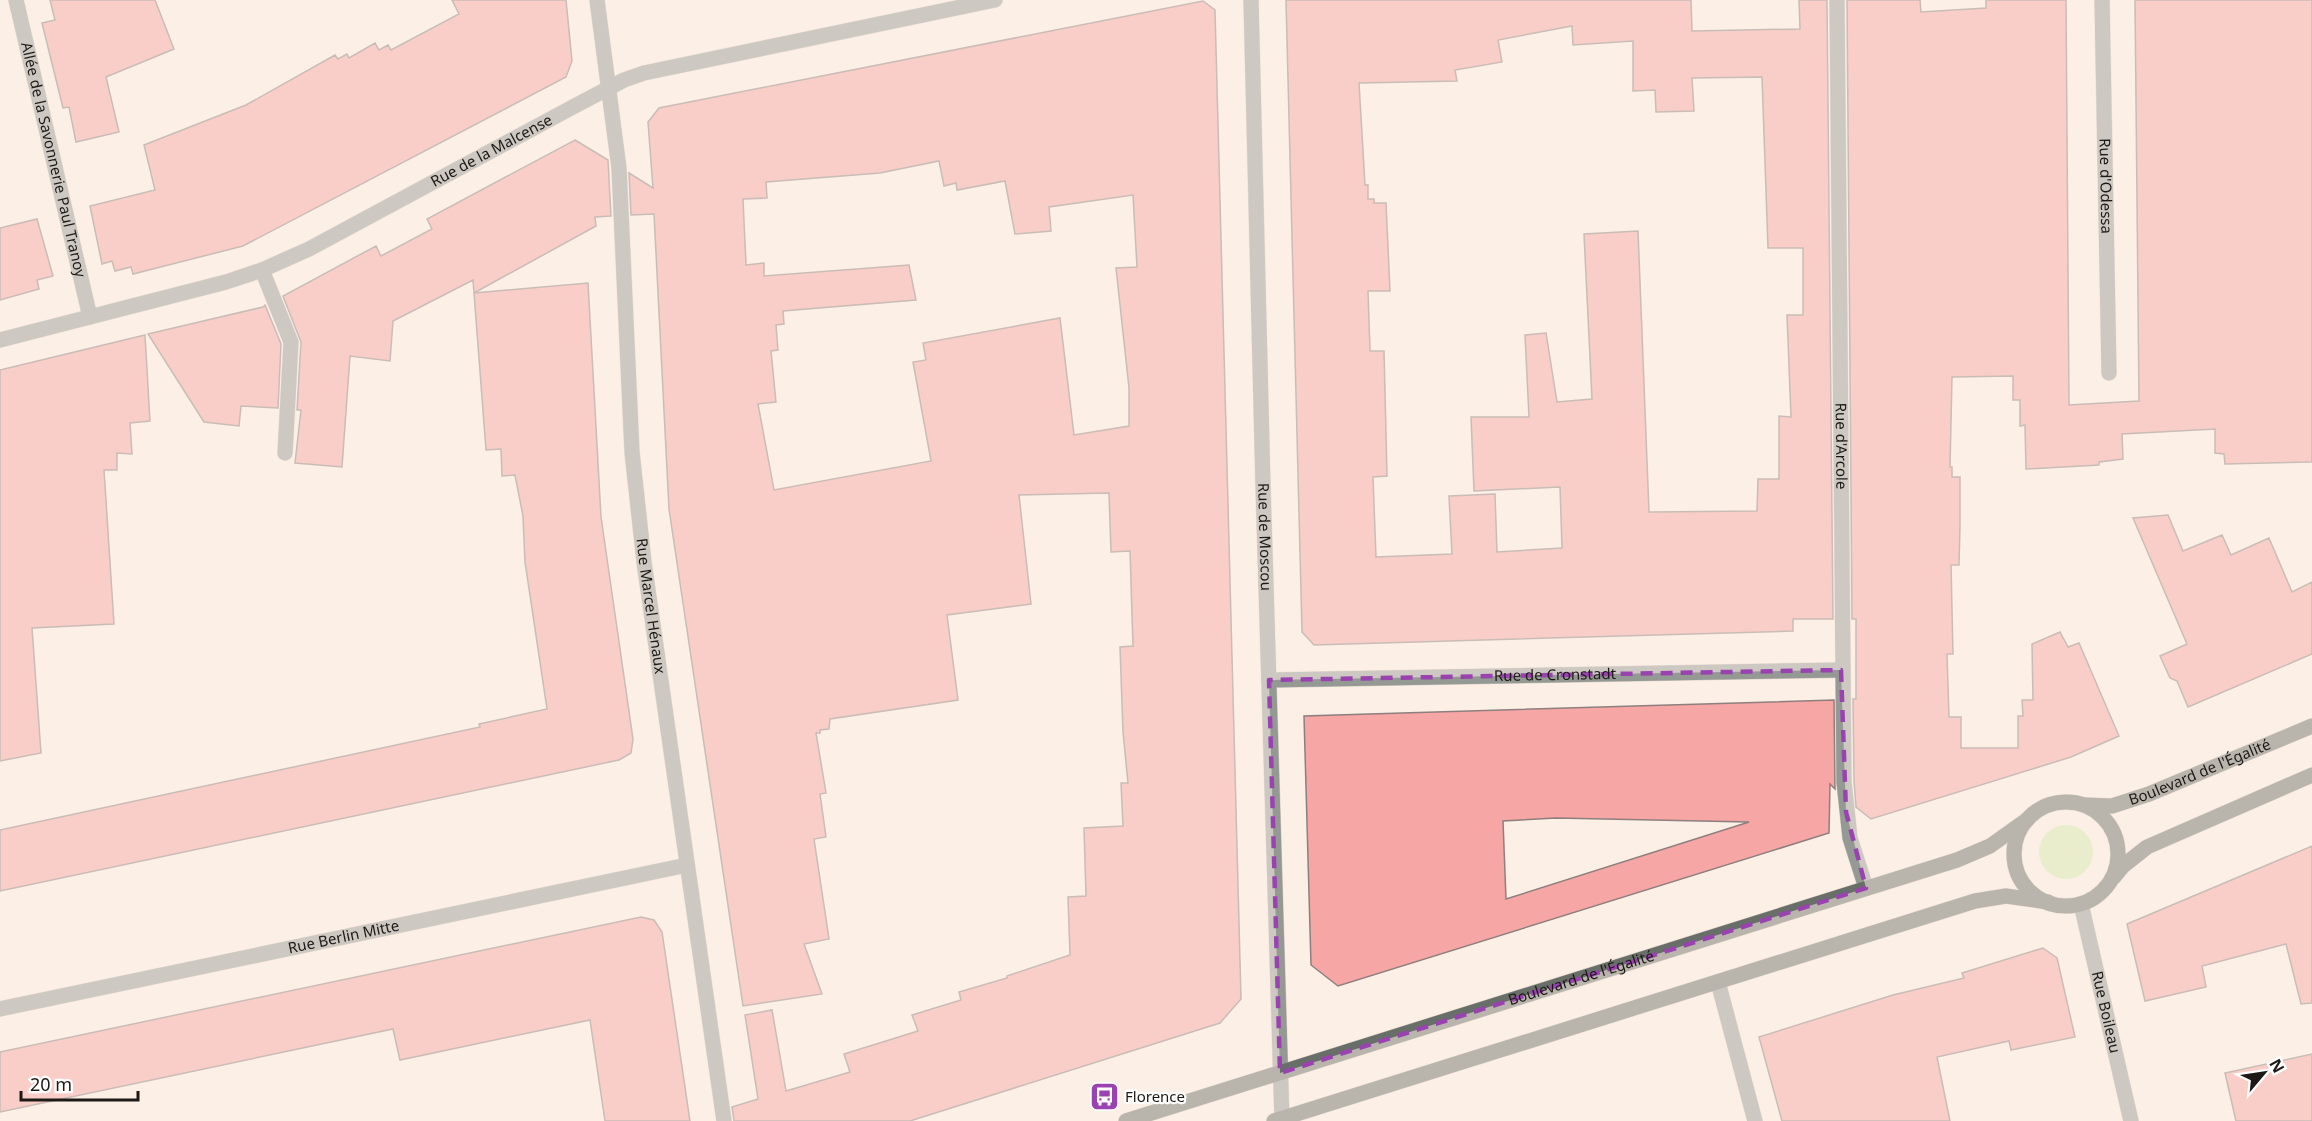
<svg xmlns="http://www.w3.org/2000/svg" width="2312" height="1121" viewBox="0 0 2312 1121" font-family="'Noto Sans',sans-serif">
  <rect width="100%" height="100%" fill="#fcefe6"/>
  <path fill="#d3eaae" d="M2039 852a27 27 0 1 1 54 0a27 27 0 1 1-54 0Z"/>
  <path fill="#f6a6a4" stroke="#8e7f7e" stroke-width="1.5" fill-rule="evenodd" d="M50,0h105l19,49 -68,28 13,55 -43,10 -7,-35 -6,1 -21,-85 13,-3z
    M452,0h114l6,61 -6,16 -323,169 -110,28 -2,-7 -16,4 -3,-10 -10,3 -12,-58 65,-16 -11,-45 102,-40 89,-50 3,4 9,-5 2,4 26,-15 4,7 9,-5 3,5 68,-36z
    M1286,0h405l1,31 108,-2 -1,-29h28l6,619h-40v12l-479,14 -12,-13zM1572,26l1,19 60,-4v50l22,-1 1,22 38,-1 -2,-33 70,-1 6,171h35v67h-16l4,102 -12,-1v63h-21l-1,32 -108,1 -11,-281 -54,3 8,165 -35,3 -11,-69 -21,2 4,82h-58l3,74 86,-4 2,61 -65,4 -2,-58 -46,2 3,58 -76,3 -3,-80 14,-1 -3,-125h-14l-2,-60h22l-4,-88h-12v-4h-6v-14h-3l-6,-102 98,-2 -2,-11 47,-8 -4,-22z
    M1847,0h73l1,12 65,-4v-8h80l3,405 70,-4 -4,-401h177v462l-87,2 -1,-10 -9,-1v-24l-93,5 1,25 -24,3v3l-73,4 -1,-44 -5,1v-26h-7v-24l-61,1 -2,90h2v10h8v50l-1,38h-8l2,89h-6l2,63h12v31h57v-32h5l-1,-16h11l-1,-56 28,-12 8,15 11,-4 40,93 -48,21 -200,62 -15,-12 -2,-26 -1,-82h3v-80h-4z
    M1203,1l12,9 26,989 -21,24 -310,98h-176l-2,-14 26,-8 -13,-84 27,-5 14,81 64,-19 -6,-18 74,-23 -6,-16 49,-15 -2,-8 48,-14v-2l63,-21 -2,-58 18,-1 -2,-68 39,-2 -2,-43h7l-5,-51 -3,-85 13,-1 -3,-95 -19,1 -2,-59 -90,2 12,109 -84,11 11,85 -128,19 -1,10 -9,1v3h-4l10,60 -6,1 6,43 -12,2 15,100 -25,5 18,50 -79,12 -74,-497 -15,-295 -23,1 -2,-42 24,15 -5,-66 11,-14zM939,161l5,25 12,-3 1,7 48,-9 10,53 36,-3 -2,-24 84,-12 4,72 -21,1 13,120v38l-55,9 -14,-117 -137,25 3,17 -13,2 18,99 -157,29 -16,-86 18,-2 -5,-51 7,-1 -2,-25 8,-1 -1,-13 133,-11 -7,-35 -145,11v-13l-18,2 -3,-66 24,-1 -1,-16 114,-9z
    M575,140l33,20 3,56 -16,1 1,9 -122,67 114,-10 13,234 32,222 -2,14 -12,7 -619,131v-61l480,-103 -1,-3 68,-15 -22,-147 -2,-46 -8,-41 -13,1 -1,-27 -15,1 -13,-170 -80,41 -3,40 -40,-5 -8,111 -47,-4 6,-53h-4l4,-68 -18,-46 93,-50 5,10 51,-27 -5,-10z
    M37,219l16,57 -16,4 2,9 -39,11v-72z
    M265,305l16,39 -3,64 -37,-2 -2,20 -35,-4 -56,-88 115,-27z
    M145,335l5,86 -20,2 2,31 -15,-1v17h-13l10,154 -82,4 9,125 -41,8v-391z
    M2168,515l15,36 39,-16 9,20 38,-17 23,54 20,-10v72l-124,53 -11,-26 -7,-3 -10,-22 27,-12 -54,-126z
    M1834,700l1,89 -5,-5 -1,49 -491,153 -27,-21 -7,-249zM1556,818l193,4 -243,77 -3,-78z
    M2312,846v157l-11,1 -15,-60 -84,22 4,21 -61,14 -18,-77z
    M641,917l13,3 8,12 28,189h-85l-15,-101 -190,40 -7,-31 -393,83v-60z
    M2043,948l14,10 18,79 -64,13 -2,-9 -72,16 13,64h-168l-23,-84 134,-42 71,-17 -2,-5z
    M2312,1054v67h-76l-11,-48z"/>
  <g fill="none" stroke-linecap="round" stroke-linejoin="round">
    <defs>
      <path id="service" d="M1718,982l37,139"/>
      <g id="minor">
        <path id="s1" d="M16,0l74,317"/>
        <path id="s2" d="M597,0l22,168 13,284 12,110 80,559"/>
        <path id="s3" d="M1251,0l12,486 19,635"/>
        <path id="s4" d="M1837,0l7,782 6,56 16,50"/>
        <path id="s5" d="M2102,0l7,373"/>
        <path d="M262,270l29,72 -6,111"/>
        <path id="s6" d="M1269,680l572,-10"/>
        <path id="s7" d="M2081,904l50,217"/>
        <path id="s8" d="M0,1009l687,-144"/>
      </g>
      <g id="tertiary">
        <path id="s9" d="M0,340l226,-58 36,-12 47,-21 262,-141 53,-28 20,-7 351,-73"/>
      </g>
      <g id="secondary">
        <circle cx="2066" cy="854" r="52"/>
        <path id="s10" d="M2086,805l26,1 37,-12 163,-68"/>
        <path d="M2114,877l9,-11 24,-19 165,-72"/>
        <path id="s11" d="M1126,1121l831,-261 33,-14 38,-27"/>
        <path d="M1274,1121l701,-220 31,-5 42,6"/>
      </g>
    </defs>
    <use href="#service" stroke="#d8cdc5" stroke-width="16"/>
    <use href="#minor" stroke="#d8cdc5" stroke-width="16"/>
    <use href="#tertiary" stroke="#d8cdc5" stroke-width="16"/>
    <use href="#secondary" stroke="#d8cdc5" stroke-width="16"/>
    <use href="#service" stroke="#949994" stroke-width="15"/>
    <use href="#minor" stroke="#949994" stroke-width="15"/>
    <use href="#tertiary" stroke="#949994" stroke-width="15"/>
    <use href="#secondary" stroke="#686f68" stroke-width="15"/>
  </g>
  <path d="M0 0H2312V1121H0ZM1841,670l5,142 20,76 -586,185 -11,-393z" fill="#fcefe6" fill-opacity=".55" fill-rule="evenodd"/>
  <path fill="none" stroke="#9a43b0" stroke-width="4.5" stroke-dasharray="12 8" stroke-linejoin="round" d="M1841,670l5,142 20,76 -586,185 -11,-393z"/>
  <defs>
    <symbol id="bus-square" viewBox="-11 -11 22 22"><rect x="-9" y="-9" width="18" height="18" rx="4" fill="#9a43b0" stroke="#fff"/><path d="M-5-6H5V4H4V6H2V4H-2V6H-4V4H-5ZM-3.5-4V0h7V-4ZM-3.5 1.2v1.5H-2V1.2ZM2 1.2v1.5H3.5V1.2Z" fill="#fff"/></symbol>
  </defs>
  <g fill-rule="evenodd">
    <use href="#bus-square" x="1088" y="1080" width="33" height="33"/>
  </g>
  <g text-anchor="middle" stroke-width="4.5" stroke-linejoin="round" paint-order="stroke">
    <g font-size="15" fill="#1d1916" stroke="#fff">
      <text dy="5" stroke="none"><textPath href="#s9" startOffset="530">Rue de la Malcense</textPath></text>
      <text dy="5" stroke="none"><textPath href="#s1" startOffset="164">Allée de la Savonnerie Paul Tranoy</textPath></text>
      <text dy="5" stroke="none"><textPath href="#s5" startOffset="186">Rue d'Odessa</textPath></text>
      <text dy="5" stroke="none"><textPath href="#s4" startOffset="446">Rue d'Arcole</textPath></text>
      <text dy="5" stroke="none"><textPath href="#s3" startOffset="537">Rue de Moscou</textPath></text>
      <text dy="5" stroke="none"><textPath href="#s2" startOffset="609">Rue Marcel Hénaux</textPath></text>
      <text dy="5" stroke="none"><textPath href="#s6" startOffset="286">Rue de Cronstadt</textPath></text>
      <text dy="5" stroke="none"><textPath href="#s10" startOffset="120">Boulevard de l'Égalité</textPath></text>
      <text dy="5" stroke="none"><textPath href="#s8" startOffset="351">Rue Berlin Mitte</textPath></text>
      <text dy="5" stroke="none"><textPath href="#s11" startOffset="477">Boulevard de l'Égalité</textPath></text>
      <text dy="5" stroke="none"><textPath href="#s7" startOffset="111">Rue Boileau</textPath></text>
    </g>
    <g font-size="15" fill="#1d1916" stroke="#fff" text-anchor="start">
      <text x="1125" y="1102">Florence</text>
    </g>
  </g>
  <g transform="translate(2264 1073) rotate(61)" stroke="#ffffff" stroke-width="4.5" paint-order="stroke">
  <path d="M0-4.5L10 22L0 15L-10 22Z" fill="#1d1916"/>
  <text y="-9" font-size="16" font-weight="bold" text-anchor="middle" fill="#1d1916">N</text>
  </g>
  <path d="M21 1091v9h117v-9" fill="none" stroke="#1d1916" stroke-width="3"/>
  <text x="30" y="1091" font-size="18" fill="#1d1916" stroke="#ffffff" stroke-width="4.5" paint-order="stroke">20 m</text>
</svg>
